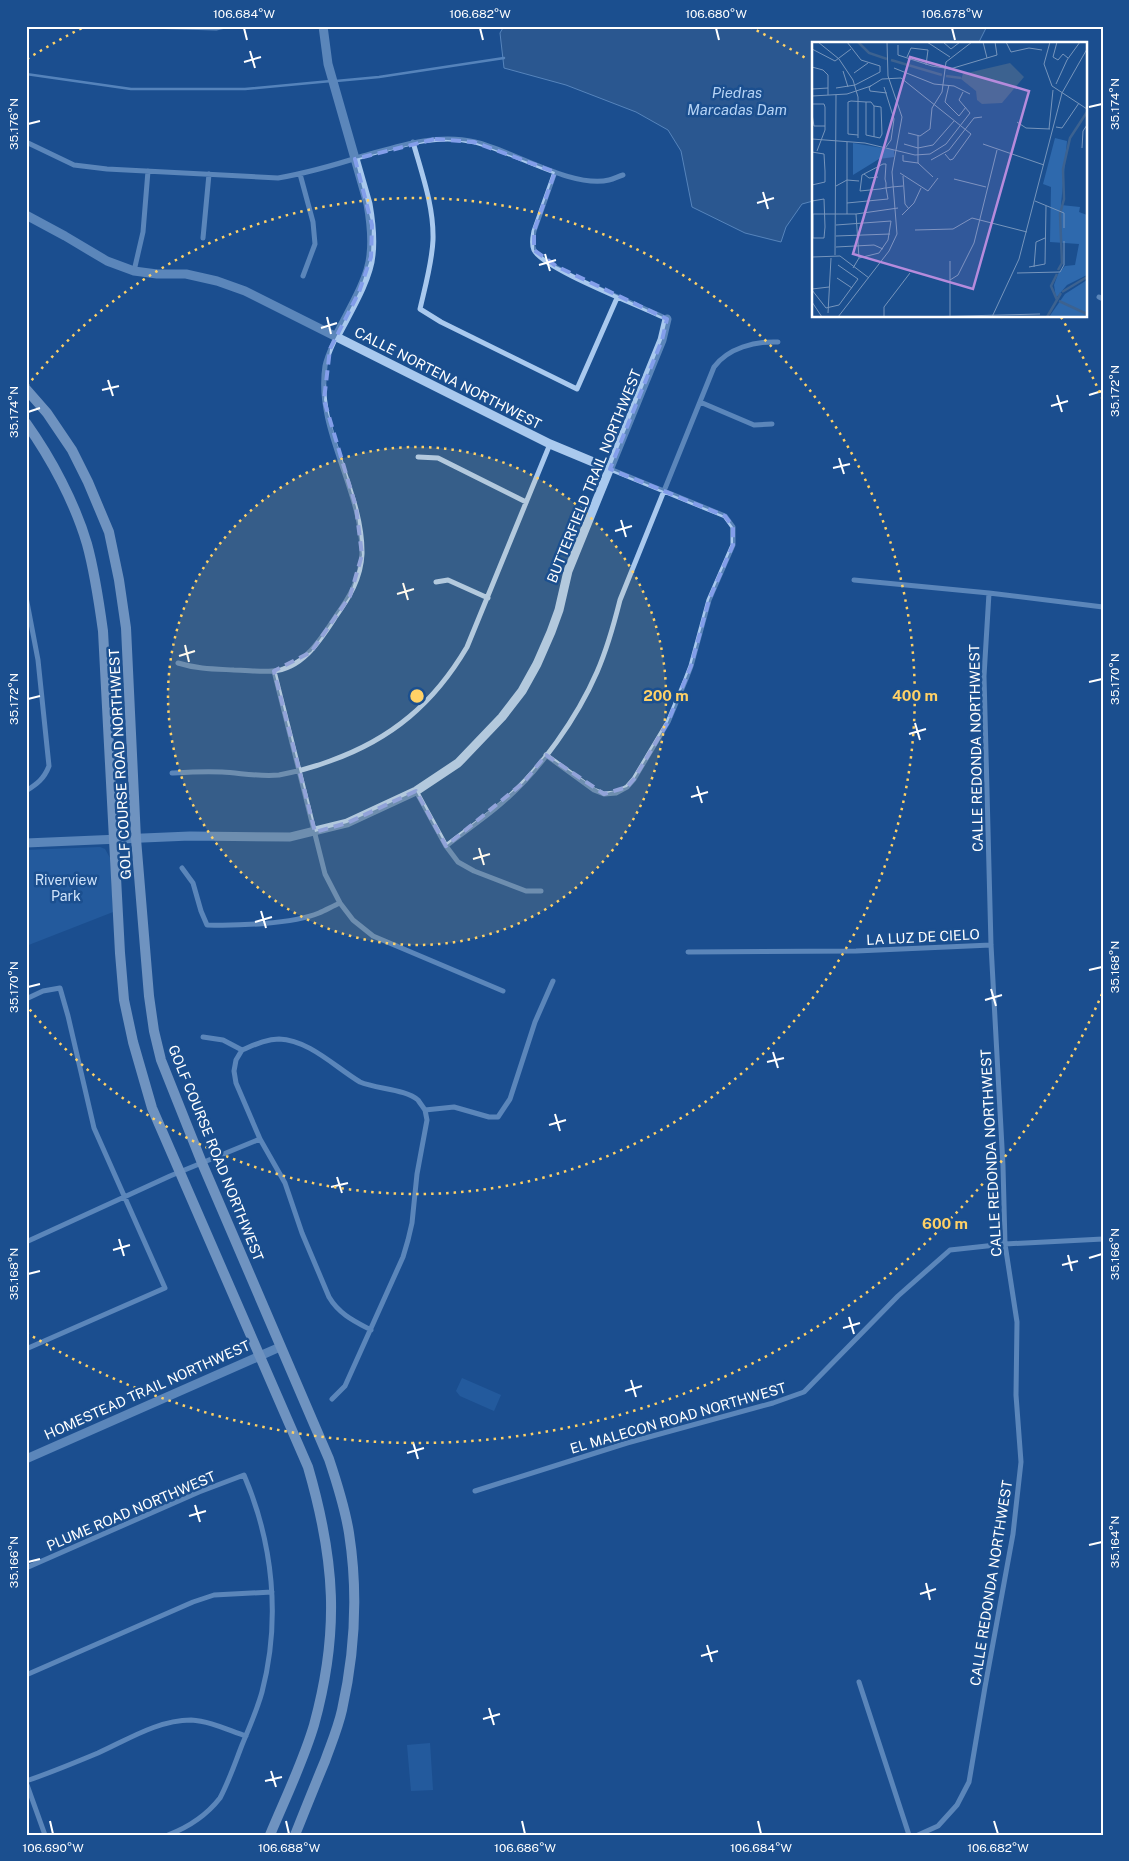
<svg xmlns="http://www.w3.org/2000/svg" width="1129" height="1861" viewBox="0 0 1129 1861" font-family="'Public Sans',sans-serif">
  <rect width="100%" height="100%" fill="#1b4f8f"/>
  <path fill="#2e69ad" d="M100,847l5,2 5,9 3,54 -87,34v-96z
    M462,1378l39,17 -7,16 -34,-15 -4,-5z
    M430,1743l3,47 -22,1 -4,-46z"/>
  <path fill="#3c6290" stroke="#9cc4f0" d="M504,26h483l-9,18h-165v157l-11,3 -16,23 -5,15 -36,-9 -53,-26 -11,-56 -13,-21 -32,-18 -70,-27 -62,-17 -4,-35z"/>
  <g fill="none" stroke-linecap="round" stroke-linejoin="round">
    <path stroke="#9cc4f0" stroke-width="2.5" d="M26,74l105,15h114l86,-8
      M336,81l43,-4 125,-19"/>
    <path stroke="#a9c9ee" stroke-width="5" d="M145,26l71,2 9,-2
      M26,142l48,23 33,4 171,9c29,-5 57,-13 85,-22 36,-10 73,-23 112,-14 36,8 98,47 134,38 5,-1 10,-4 14,-5
      M413,142c9,32 21,65 20,98 -1,23 -8,47 -13,69l21,13 136,67 40,-91
      M555,172l-21,59c-1,6 -3,12 0,19 9,19 110,57 133,69
      M300,174l13,48 2,22 -12,32
      M203,238l6,-64
      M134,271l9,-39 5,-61
      M1099,297l4,2
      M700,402l54,23 18,-1
      M418,457l20,1 88,44
      M854,580l135,13 114,14
      M436,582l12,-2 40,18
      M26,597l12,63 11,106c-5,13 -12,18 -23,25
      M178,663c19,6 37,6 56,7 13,0 26,2 38,1 31,-2 49,-32 64,-55 13,-18 25,-38 26,-62 1,-64 -47,-124 -37,-188 2,-10 7,-20 11,-29
      M274,671l51,203 15,29 13,17 20,16 130,55
      M546,755l48,35 10,4 12,-1 11,-6 7,-8 34,-57 18,-43 5,-13 18,-66 24,-55v-18l-8,-11 -115,-47
      M172,773c17,-1 33,-2 50,-1 19,1 37,5 57,3 17,-3 35,-8 51,-14 62,-22 104,-58 137,-114l83,-203
      M416,791l30,55 12,16 16,9 52,20h15
      M446,846c19,-15 39,-28 57,-44 38,-33 74,-84 94,-130 10,-23 17,-48 23,-72l94,-233c14,-19 41,-26 64,-25
      M182,868l11,15 8,28 6,14c29,1 86,-1 112,-12 7,-3 14,-7 21,-10
      M688,952l168,-1 135,-6
      M26,999l17,-8 17,-3 8,28 26,112 71,160 -139,61
      M203,1037l20,3 19,10c12,-5 24,-11 37,-11 30,1 56,28 81,43 16,7 46,7 58,18 2,3 5,7 7,10l29,-3 35,10h9l12,-18 25,-77 18,-41
      M242,1050l-6,10 -2,11 2,12 24,56 25,44 17,50 27,64c10,17 25,24 42,33
      M26,1242l144,-66 90,-37
      M332,1399l13,-13 58,-129 5,-17 4,-17 5,-49 10,-54 -2,-10
      M475,1491l152,-48 146,-40 31,-11 94,-96 52,-46 55,-6 98,-5
      M26,1568l173,-76 45,-17c29,68 37,144 18,217 -5,18 -13,36 -20,53 -7,18 -13,36 -22,53 -14,18 -31,29 -52,37
      M26,1675l167,-73 21,-7 58,-3
      M859,1682l50,153
      M26,1781c24,-8 48,-18 72,-28 29,-13 60,-33 93,-33 19,1 37,10 55,16
      M26,1782l19,53
      M918,1835l20,-9 19,-21 12,-23 16,-95 28,-153 8,-72 -5,-67 1,-73 -12,-78 -2,-78 -12,-221 -7,-269 5,-83"/>
    <path stroke="#a9c9ee" stroke-width="9" d="M323,26l5,38 40,140c3,17 5,34 3,51 -2,25 -24,60 -35,82
      M26,215l39,21 42,25 27,10 23,3h29l31,7 28,10 305,153 60,25
      M26,843l164,-7 100,1 57,-14 69,-32 42,-28 44,-46 20,-26 15,-27 14,-32 8,-22 9,-39 94,-231 5,-21
      M26,1459l254,-112"/>
    <path stroke="#d6e6fa" stroke-width="10" d="M26,389l21,24 25,37 16,32 21,50 10,48 7,48 10,211 13,157 5,35 7,29 41,103 127,296c8,24 16,49 20,74 9,58 6,119 -7,177 -4,18 -11,34 -17,51 -10,24 -20,49 -30,74
      M26,423c25,35 49,80 61,121 8,29 12,58 16,87l17,322 4,47 9,42 19,66 156,359c27,93 32,164 6,258 -11,37 -29,74 -44,110"/>
  </g>
  <path d="M0 0H1129V1861H0ZM435,139l39,3 81,30 -21,59v19l22,16 111,53 -5,21 -52,129 115,47 8,11v18l-24,55 -18,66 -23,56 -34,57 -7,8 -23,7 -58,-39 -23,28 -77,63 -30,-55 -69,32 -32,9 -41,-161 37,-19 39,-56 12,-41 -6,-48 -32,-107 6,-51 29,-57 12,-35 1,-32 -17,-66z" fill="#1b4f8f" fill-opacity=".55" fill-rule="evenodd"/>
  <path fill="none" stroke="#839eea" stroke-width="4" stroke-dasharray="10 6" stroke-linejoin="round" d="M435,139l39,3 81,30 -21,59v19l22,16 111,53 -5,21 -52,129 115,47 8,11v18l-24,55 -18,66 -23,56 -34,57 -7,8 -23,7 -58,-39 -23,28 -77,63 -30,-55 -69,32 -32,9 -41,-161 37,-19 39,-56 12,-41 -6,-48 -32,-107 6,-51 29,-57 12,-35 1,-32 -17,-66z"/>
  <path fill="none" stroke="#fff" stroke-width="2" d="M244,28l3,12M480,28l3,12M716,28l3,12M952,28l3,12M250,51l5,17M244,62l17,-5M1089,107l13,-3M28,124l12,-3M763,192l5,17M757,203l17,-5M545,254l5,17M539,265l17,-5M327,317l4,17M321,328l16,-5M108,380l5,16M102,390l17,-4M1057,395l5,17M1089,395l13,-4M1051,406l17,-5M28,412l12,-4M839,458l5,16M833,468l17,-4M621,520l5,17M615,531l17,-5M403,583l5,17M397,594l17,-5M185,645l4,17M179,656l16,-5M1089,682l13,-3M28,699l12,-3M915,723l5,17M909,734l17,-5M697,786l5,17M691,797l17,-5M479,848l5,17M473,859l17,-5M261,911l5,17M255,922l17,-5M1089,970l13,-3M28,987l12,-3M991,989l5,17M985,1000l17,-5M773,1052l5,16M767,1062l17,-4M555,1114l5,17M549,1125l17,-5M337,1177l5,16M331,1187l17,-4M119,1239l5,17M113,1250l17,-5M1068,1255l4,16M1089,1258l13,-4M1062,1265l16,-4M28,1274l12,-3M849,1317l5,17M843,1328l17,-5M631,1380l5,17M625,1391l17,-5M413,1442l5,17M407,1453l17,-5M195,1505l5,17M189,1516l17,-5M1089,1545l13,-3M28,1562l12,-3M926,1583l4,17M920,1594l16,-5M707,1645l5,17M701,1656l17,-5M489,1708l5,17M483,1719l17,-5M271,1771l5,16M265,1781l17,-4M50,1821l3,13M286,1821l3,13M522,1821l3,13M758,1821l3,13M994,1821l4,13"/>
  <circle cx="417" cy="696" r="249" fill="#ffd166" fill-opacity=".12"/>
  <g fill="none" stroke="#ffd166" stroke-width="2.5" stroke-dasharray="2.5 5">
    <circle cx="417" cy="696" r="249"/>
    <path d="M27 386A498 498 0 1 1 27 1006"/>
    <path d="M1102 994A747 747 0 0 1 27 1333M27 59A747 747 0 0 1 84 27M750 27A747 747 0 0 1 807 59M1061 317A747 747 0 0 1 1102 398"/>
  </g>
  <g text-anchor="middle" stroke-width="5" stroke-linejoin="round" paint-order="stroke">
    <g font-size="14" fill="#fff" stroke="#1b4f8f">
      <text transform="translate(448 378) rotate(27)" y="5">CALLE NORTENA NORTHWEST</text>
      <text transform="translate(594 476) rotate(-68)" y="5">BUTTERFIELD TRAIL NORTHWEST</text>
      <text transform="translate(976 748) rotate(-91)" y="5">CALLE REDONDA NORTHWEST</text>
      <text transform="translate(120 764) rotate(-93)" y="5">GOLF COURSE ROAD NORTHWEST</text>
      <text transform="translate(923 937) rotate(-3)" y="5">LA LUZ DE CIELO</text>
      <text transform="translate(216 1153) rotate(68)" y="5">GOLF COURSE ROAD NORTHWEST</text>
      <text transform="translate(991 1153) rotate(-93)" y="5">CALLE REDONDA NORTHWEST</text>
      <text transform="translate(147 1390) rotate(-24)" y="5">HOMESTEAD TRAIL NORTHWEST</text>
      <text transform="translate(678 1418) rotate(-16)" y="5">EL MALECON ROAD NORTHWEST</text>
      <text transform="translate(131 1511) rotate(-23)" y="5">PLUME ROAD NORTHWEST</text>
      <text transform="translate(991 1583) rotate(-81)" y="5">CALLE REDONDA NORTHWEST</text>
    </g>
    <g font-size="14" fill="#cfe3fa" stroke="#1b4f8f">
      <text x="66" y="885">Riverview<tspan x="66" dy="16">Park</tspan></text>
    </g>
    <g font-size="15" font-style="italic" fill="#b5d3f5" stroke="#1b4f8f">
      <text x="737" y="98">Piedras<tspan x="737" dy="17">Marcadas Dam</tspan></text>
    </g>
  </g>
  <g transform="translate(812 42)">
    <rect width="275" height="275" fill="#1b4f8f"/>
    <path d="M243,96l12,3 -6,64 19,2 -1,5 8,3v60l-20,10 -11,13 -2,-13 4,-11 7,-8 10,-1 4,-21 -29,-2 1,-55 -8,-3zM41,101l41,7v7l-15,2 -26,16zM275,238v37h-38l16,-23z" fill="#2e69ad"/>
    <path d="M198,21l14,14 -22,26 -20,1 -5,-4 -1,-9 -15,-12 2,-5z" fill="#3c6290"/>
    <path fill="none" stroke="#3c6290" stroke-width="2.5" d="M46,0l11,11 18,6M79,18l51,15M134,34l15,2M246,228l4,-7 -2,-49 4,-15 -1,-30 7,-31 17,-26M245,232l-6,12 6,14M250,250l25,-15M247,259l28,13M235,275l14,-24"/>
    <path fill="none" stroke="#7695bc" stroke-width="1" d="M6,0l21,17 14,21 5,17v41M115,0l23,15M131,0l8,7 9,-7M171,0l4,16M194,0l5,10 18,-4 13,2M238,0l-6,22 8,22 35,23M245,0l-4,15 5,3 5,-6 5,4M86,3v10l34,11 18,3 47,-14 -2,-13M0,7l23,12 16,-12M95,15l4,-9 17,2 -2,15M0,25l11,3 5,5M82,26l40,16 20,2 16,8M31,29l5,16M42,31l14,-10M16,33v20M244,42l11,-24 13,-18M137,43l-4,17 14,14 7,-9M57,45l13,-8 19,-1 70,56 -18,25 -3,1 -5,-6M57,45l1,4 17,2M72,45l10,32 -3,21 -5,7M24,46l19,-3 25,-13v-6l-19,-6 -14,-18M0,47l16,-1M0,54l35,-2 24,-8M0,62h12l1,3v23l-8,21M0,72l2,12h11M205,80l9,6 24,1M244,85l6,1 17,-25M237,87l4,-39M96,91l12,3 10,-7 2,-21 10,-16 4,-30 26,-20M46,93l-10,-1v-32l3,-1 15,1h5l3,4 7,1 1,27 -2,4 -14,-3v-33M106,94v27l15,14M62,95v-31M0,97l53,4 50,12 15,-1 16,-10 24,-31 -11,-13 4,-8M92,102l14,4 15,-3 21,-24M171,102l61,21M270,106l1,-17 4,-6M0,110l12,2 1,17v11l-13,3M91,113v6l15,2M119,118l18,-10 25,-32 8,-1M88,131l28,18 10,-13M52,132l5,4 9,-1M91,134l2,28 4,5M142,137l32,8M24,144l11,-6 12,1M0,159l12,-2 1,28 -1,11h-12M223,159l29,12v15M35,161l41,-4 -2,-11v-5l-1,-4 1,-15h-3l-21,11 -2,16 20,-2 5,-1h1l6,-1 11,-1M0,172h44l42,-6M1,172v24M35,172v-72M90,173l12,-12 7,-15M24,183l55,-4 -3,19 -9,13 -20,5M103,188l38,-1 19,-11 55,14M24,194l54,-2M24,205l38,-2 9,4M23,213l1,-160M0,215l28,-1 29,22M138,219v56M217,225l16,-3 1,-58M222,225l2,-25 9,-4M41,226l6,-10 -3,-44M205,231l43,-1 4,-7v-24M25,236l15,10M138,238l8,-5 16,-32 23,-93M0,247l17,-2M0,248l14,18 13,-3 19,-26 -20,-14M0,260l10,15M16,271l3,-55M26,275l51,-66 8,-17 -5,-62 10,-55 -14,-41 -1,-34M72,275v-10l26,-34M112,275l116,-3M180,275l27,-58 43,-166 25,-44"/>
    <path fill="#b68bdc" fill-opacity="0.15" stroke="#b68bdc" stroke-width="2.5" d="M98,15l119,34 -56,198 -120,-35z"/>
    <rect width="275" height="275" fill="none" stroke="#fff" stroke-width="2.5"/>
  </g>
  <circle cx="417" cy="696" r="8" fill="#ffd166" stroke="#1b4f8f" stroke-width="2.5"/>
  <g font-size="15" text-anchor="middle" font-weight="bold" fill="#ffd166" stroke="#1b4f8f" stroke-width="5" stroke-linejoin="round" paint-order="stroke">
    <text x="666" y="701">200 m</text>
    <text x="915" y="701">400 m</text>
    <text x="945" y="1229">600 m</text>
  </g>
  <rect width="1129" height="1861" fill="none" stroke="#1b4f8f" stroke-width="55"/>
  <rect x="28" y="28" width="1074" height="1806" fill="none" stroke="#fff" stroke-width="2"/>
  <g font-size="12" text-anchor="middle" fill="#fff">
    <text x="244" y="18">106.684°W</text>
    <text x="480" y="18">106.682°W</text>
    <text x="716" y="18">106.680°W</text>
    <text x="952" y="18">106.678°W</text>
    <text transform="translate(1115 104) rotate(-90)" y="4">35.174°N</text>
    <text transform="translate(14 124) rotate(-90)" y="4">35.176°N</text>
    <text transform="translate(1115 391) rotate(-90)" y="4">35.172°N</text>
    <text transform="translate(14 412) rotate(-90)" y="4">35.174°N</text>
    <text transform="translate(1115 679) rotate(-90)" y="4">35.170°N</text>
    <text transform="translate(14 699) rotate(-90)" y="4">35.172°N</text>
    <text transform="translate(1115 967) rotate(-90)" y="4">35.168°N</text>
    <text transform="translate(14 987) rotate(-90)" y="4">35.170°N</text>
    <text transform="translate(1115 1254) rotate(-90)" y="4">35.166°N</text>
    <text transform="translate(14 1274) rotate(-90)" y="4">35.168°N</text>
    <text transform="translate(1115 1542) rotate(-90)" y="4">35.164°N</text>
    <text transform="translate(14 1562) rotate(-90)" y="4">35.166°N</text>
    <text x="53" y="1852">106.690°W</text>
    <text x="289" y="1852">106.688°W</text>
    <text x="525" y="1852">106.686°W</text>
    <text x="761" y="1852">106.684°W</text>
    <text x="998" y="1852">106.682°W</text>
  </g>
</svg>
